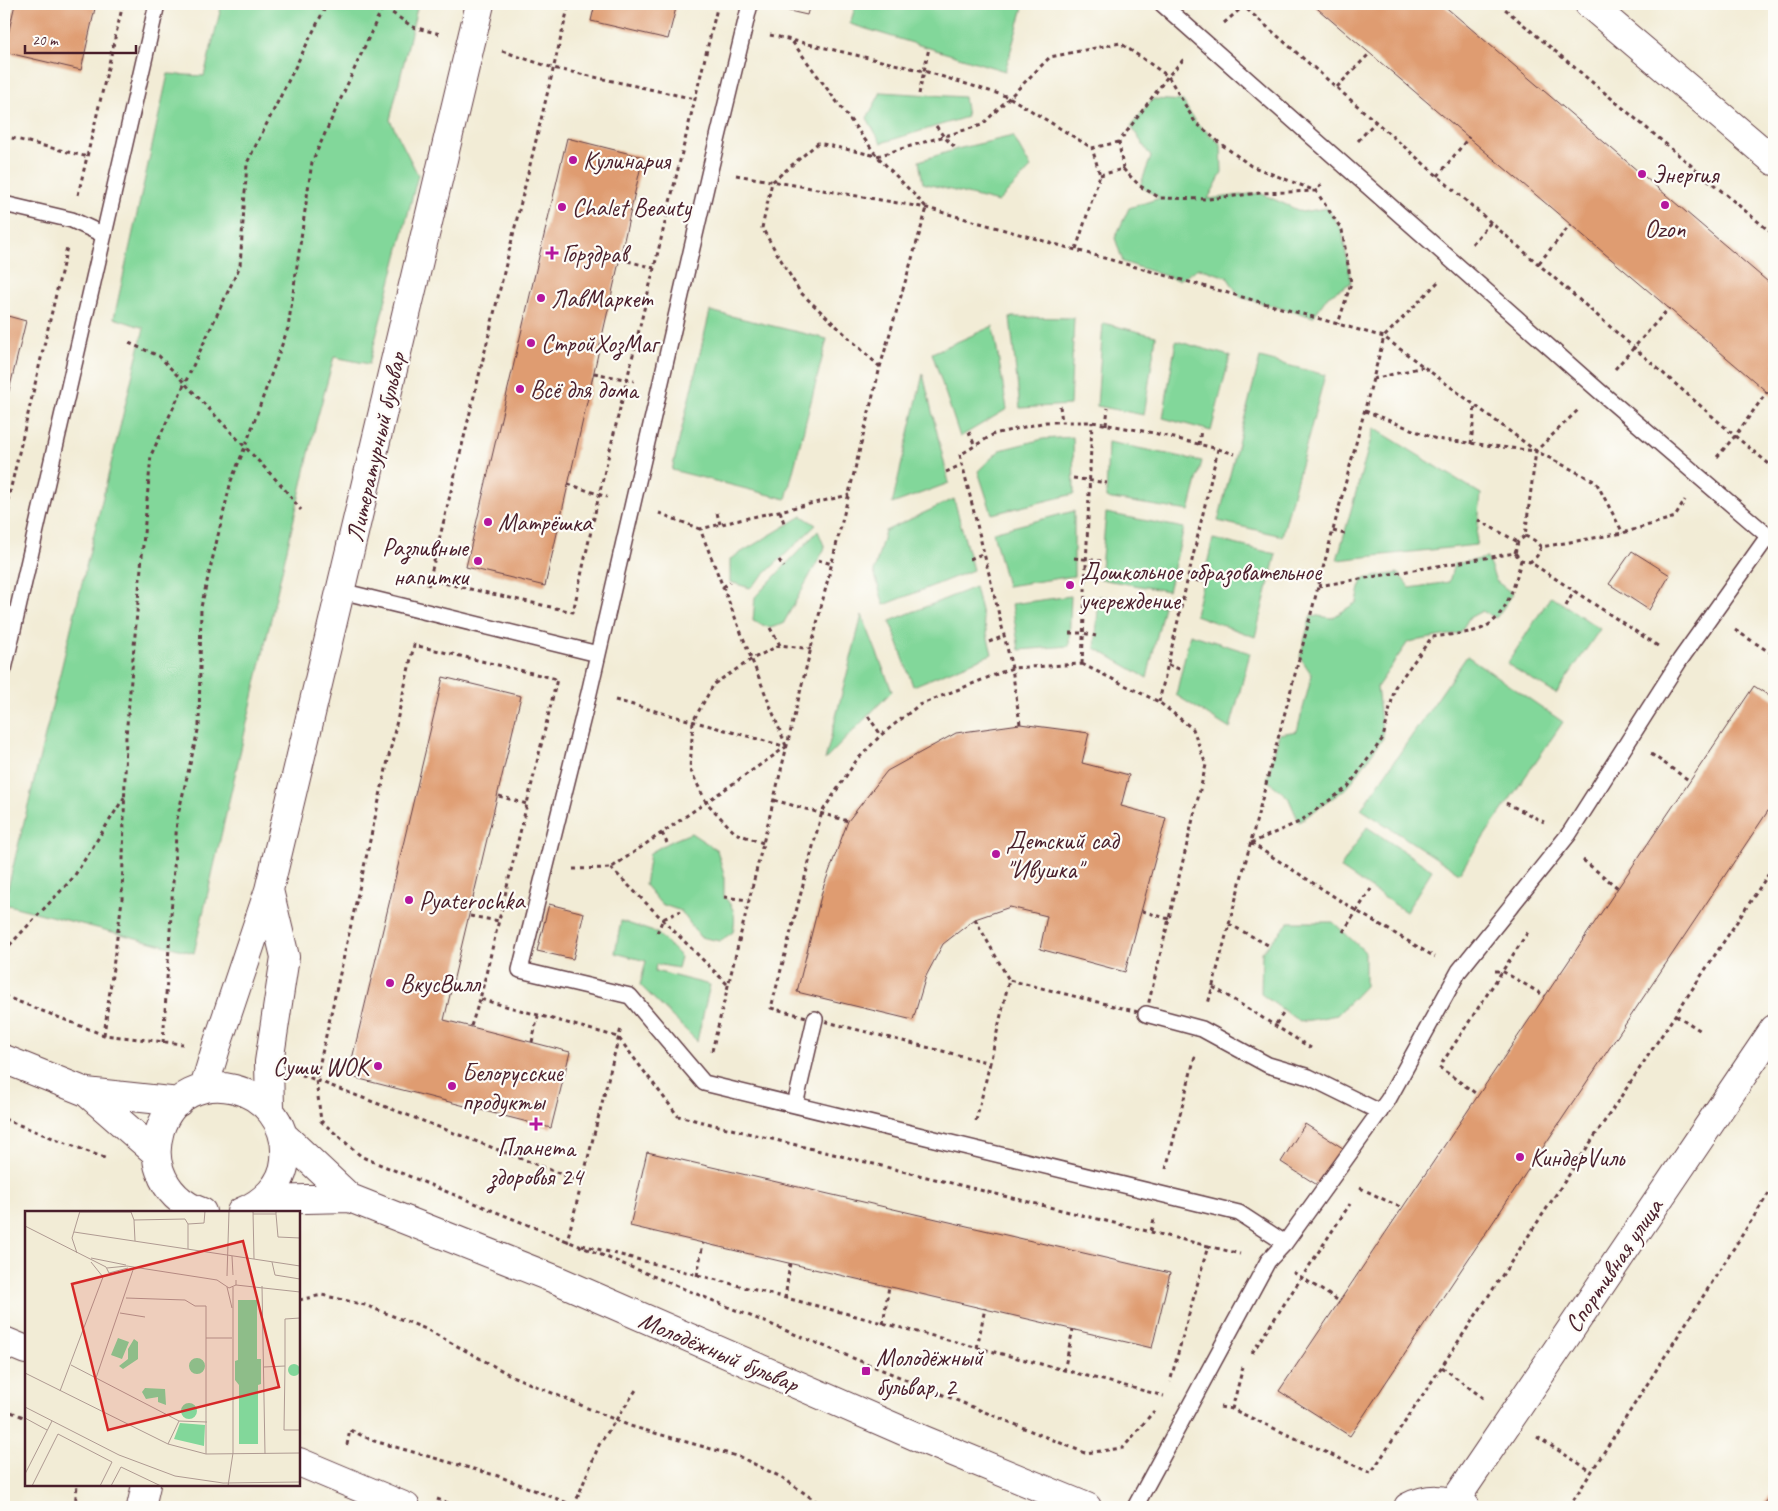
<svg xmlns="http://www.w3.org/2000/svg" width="1778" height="1511" viewBox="0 0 1778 1511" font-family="Caveat,sans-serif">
  <rect width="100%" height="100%" fill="#fdfcf7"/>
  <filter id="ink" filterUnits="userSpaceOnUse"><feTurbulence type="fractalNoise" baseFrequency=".02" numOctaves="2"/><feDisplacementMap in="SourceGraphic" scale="10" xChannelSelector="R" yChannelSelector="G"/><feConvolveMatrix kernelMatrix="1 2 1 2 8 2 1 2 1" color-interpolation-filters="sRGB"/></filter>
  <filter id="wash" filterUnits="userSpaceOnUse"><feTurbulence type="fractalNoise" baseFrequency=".0096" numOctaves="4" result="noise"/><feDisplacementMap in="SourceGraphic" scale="20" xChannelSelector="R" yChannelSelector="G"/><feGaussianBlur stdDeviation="1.12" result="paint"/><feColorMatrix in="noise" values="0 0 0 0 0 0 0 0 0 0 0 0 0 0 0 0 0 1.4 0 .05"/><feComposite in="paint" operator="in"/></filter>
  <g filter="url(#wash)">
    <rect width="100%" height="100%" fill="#f2ecd6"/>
    <path fill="#82d79a" stroke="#667b62" d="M222,4h196l-28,116 28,55 -49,189 -35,-7 -18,66 -122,530 -190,-49 140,-576 -30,-10 54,-244 36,2z
      M856,4h168l-19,67 -155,-47z
      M881,92l83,5 3,20 -86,26 -14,-25z
      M1153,99l30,2 12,21 26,22 1,29 -14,26 52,-6 42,19 25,-4 15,22 9,53 -23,13 -15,21 -73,-20 -13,-20 -28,-9 -21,12 -55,-18 -8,-24 14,-30 31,-10 -20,-12 11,-29 -20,-31z
      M1013,136l18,32 -33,34 -75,-19 -4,-22 38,-12z
      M710,311l117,28 -41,160 -114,-29z
      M1010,317l64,1 -4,87 -50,3z
      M1103,323l53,13 -12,79 -47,-9z
      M993,326l14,83 -47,28 -28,-84z
      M1176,341l54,15 -19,75 -48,-13z
      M1260,358l65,17 -43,161 -64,-15z
      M923,374l26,109 -57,21z
      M1374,428l107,66 -5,51 -139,15z
      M1073,437l1,57 -82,20 -14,-43 22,-21 43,-11z
      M1108,442l94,19 -13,50 -83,-13z
      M954,499l19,71 -89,35 -10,-33 11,-41z
      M1074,511v65l-67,10 -14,-54z
      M1106,513l78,15 -16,63 -68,-12z
      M802,516l14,9 -66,63 -20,-6v-23z
      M818,531l7,17 -42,76 -13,4 -17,-7 2,-24z
      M1213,539l63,15 -21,83 -60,-22z
      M1487,558l9,23 17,13 -17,24 -14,-7 -13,7 -9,15 -52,9 -31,45 6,51 -35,49 -49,35 -11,-25 -21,-17 12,-46 18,-3 15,-56 -12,-18 11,-42 21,3 25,-16 5,-23 36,-6 12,15 39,-6 5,-18z
      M975,587l17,67 -79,32 -23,-65z
      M1071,596l-2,50 -50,4 -7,-46z
      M1099,596l65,10 -17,72 -52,-30z
      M1551,596l49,33 -44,65 -49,-30z
      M862,615l30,76 -67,69z
      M1190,634l60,19 -20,76 -54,-34z
      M1467,656l96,66 -104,151 -98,-64z
      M1367,827l65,43 -26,42 -66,-44z
      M691,833l26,17 7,24v23c11,11 12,19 9,35l-13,9 -20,-4 -19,-26 -20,-7 -16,-19 5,-32 17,-10z
      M621,921l36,12 24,24 -3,11 -22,-4 -1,7 55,14 -13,56 -57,-56 6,-24 -31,-8z
      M1289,922h44l32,30v34l-28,29 -37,7 -39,-28 1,-42z"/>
    <g id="blocks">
      <path fill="#df9c71" d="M15,4h81l-15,66 -77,-18z
        M595,4h82l-9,35 -77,-18z
        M773,4h37l-3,11 -35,-8z
        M1312,4h130l332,283v111z
        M567,138l76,19 -98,429 -79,-19z
        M4,315l22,6 -22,90z
        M1632,551l38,24 -21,35 -40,-26z
        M443,677l78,19 -77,324 126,32 -19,76 -203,-52z
        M1754,686l20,13v103l-424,634 -71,-45z
        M1020,724l69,9 -7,30 47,12 -8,31 45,12 -41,154 -85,-23 7,-33 -37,-9 -35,12 -32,25 -17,32 -13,44 -116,-28 26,-104 25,-67 39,-50 69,-38z
        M549,904l35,9 -11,46 -36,-8z
        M1305,1124l41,26 -24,38 -41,-26z
        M647,1152l523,121 -18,75 -522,-122z
        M1774,1490v17h-13z"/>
    </g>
  </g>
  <g filter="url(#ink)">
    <use href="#blocks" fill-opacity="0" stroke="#633e45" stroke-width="1"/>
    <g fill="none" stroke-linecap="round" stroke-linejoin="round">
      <defs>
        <path id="lane" d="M750,4l-40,166 -121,523 -69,277 110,26 74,87 535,130 46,30
          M1162,4l436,386 176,151
          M4,204l68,16 32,15
          M341,591l257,63
          M4,669l153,-665
          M1146,1014l56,15 66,36 41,12 71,35
          M795,1105l20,-86
          M1135,1507l133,-246 17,-18 103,-143 71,-129 110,-137 111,-174 89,-125"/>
        <path id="street" d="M1589,4l185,157
          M269,890l16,67 -16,105 1,47
          M4,1059l82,33 93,10
          M204,1088l12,-40 53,-158 211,-886
          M86,1092l70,61
          M283,1135l67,63 207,82 367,160 163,67
          M263,1200l87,-2
          M202,1212c-20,-7 -35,-21 -42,-41 -5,-13 -4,-27 0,-41 24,-73 131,-47 125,30 -2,25 -22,43 -44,52
          M4,1341l22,9
          M299,1462l107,45
          M1454,1502l320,-473
          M141,1507l5,-22
          M1408,1507c20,-10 36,-9 57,0"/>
      </defs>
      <use href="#lane" stroke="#633e45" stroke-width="18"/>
      <use href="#street" stroke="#633e45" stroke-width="30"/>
      <path stroke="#633e45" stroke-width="3" stroke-dasharray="4 4" stroke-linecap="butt" d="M379,4l34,23 27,7
        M1241,4l494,432 39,32
        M1499,4l275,231
        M1224,23l22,-19
        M770,35l154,36 85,26 83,51 27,-6
        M502,51l51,17 142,31
        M1337,87l33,-34
        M919,94l10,-46
        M936,126l8,11 13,12
        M4,136l84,21
        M1358,141l18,-20
        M1123,169l-4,-27 49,-66 16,-17
        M736,175l191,33 457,129 -176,667
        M1100,175l23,-6 17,17 20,12 48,1 52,-6 56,-2 7,-9
        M1438,176l31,-39
        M78,195l45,-191
        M1472,244l19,-22
        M1076,249l24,-74 -8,-27
        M620,259l34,9
        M1539,263l32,-39
        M1438,282l-54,55 152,114 60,31 27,51
        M129,343l30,13 123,130 19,24
        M880,367l-80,-75 -38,-64 10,-46 46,-39 59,13 105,-31 68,-68 70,-14 48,33 27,46 26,22 30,22 65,25 26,39 9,53 -13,41
        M1615,369l54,-61
        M594,373l40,8
        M1373,379l50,-12
        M1060,406l2,16
        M1365,411l71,28 99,12
        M1106,425l2,-17
        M969,432l6,14
        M1471,444l4,-38
        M1199,445l2,-16
        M1218,449l17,5
        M1717,457l18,-21 32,-44
        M946,472l17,-8
        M1073,478l34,5
        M568,484l39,13
        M780,511l5,15
        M659,513l41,16
        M717,513l3,11
        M4,517l63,-270
        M1478,520l40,22
        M1333,531l12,3
        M1525,536l9,4 7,7 82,-14 52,-16 10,-17
        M1541,547l-4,9 -7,6 128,84
        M1515,553l3,-11 7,-6 11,-85 43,-42
        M1074,558l27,3
        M970,559l14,-6
        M779,560l5,7
        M818,560l14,4
        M1188,577l15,6
        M430,580l143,32 26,-117 119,-491
        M428,586l141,-582
        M1318,586l197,-33 6,7 9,2
        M723,587l7,-5
        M1566,606l8,-15
        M770,628l10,17
        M1735,630l39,25
        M1069,633h14l13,3
        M989,642l15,-6
        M1082,664l77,38 34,27 13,36 -60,249 -137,-34 -19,83 -219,-55 51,-196 34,-51 25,-26 38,-30 93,-37z
        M1082,664l10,-242
        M1168,665l14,5
        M615,700l172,47
        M868,716l13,19
        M1020,724l-8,-56 -52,-213 34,-21 52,-12h46l62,11 64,16 -59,253
        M786,746l-86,-217 149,-34
        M1651,754l39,27
        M499,796l28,8
        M774,800l74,21
        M1506,803l38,19
        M662,833l5,10
        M763,843l-28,-10 -29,-31 -16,-33 3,-48 21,-37 38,-25 28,-14 31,4
        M1251,843l48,-21 49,-35 35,-49 12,-51 37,-50c15,-2 32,-3 46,-7 28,-9 37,-45 43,-70
        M1251,843l104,67 80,47
        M1583,860l35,28
        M611,868l117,117
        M573,869l38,-1 175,-121
        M724,897l25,3
        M1142,911l27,8
        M470,916l29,5
        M975,919l34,61
        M1229,924l39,21
        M1343,932l28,-43
        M657,933l6,-14 18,-8
        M4,951l69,-73 52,-82
        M1495,971h7l43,25
        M1213,987l98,61
        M4,996l100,39 79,9
        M1676,1015l25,16
        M1276,1024l9,-13
        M471,1026l9,-27
        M104,1035l18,-135 4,-164 25,-281 89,-189 7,-103 80,-159
        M532,1042l6,-26
        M163,1043l14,-224 22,-93 2,-119 30,-126 14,-34 43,-119 24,-166 72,-158
        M712,1051l168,-684 47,-159 -50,-52 -86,-116
        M1442,1063l86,-131
        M1439,1067l39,28
        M302,1075l14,5 5,41 41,36 723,296 38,-5 31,-37
        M4,1119l103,40
        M976,1121l14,-58
        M1166,1169l29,-113
        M582,1182l-266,-102 98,-435 143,34 -77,320 138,38 60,79 530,130 -38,136
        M1360,1188l42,20
        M1151,1231l3,-12
        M569,1242l-2,-1 54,-213
        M582,1245l582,151
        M1208,1246l32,8
        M1293,1272l46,29
        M697,1276l6,-33
        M785,1299l5,-36
        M299,1300l23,-5 43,10 61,24 86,47 118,50 110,31 43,21 41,29
        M883,1324l6,-38
        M977,1348l8,-40
        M1252,1353l98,-149
        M1243,1367l-11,42 139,64 403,-607
        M1442,1367l41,31
        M1064,1371l9,-42
        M1220,1407l12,2
        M4,1409l22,9
        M1537,1437l54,34
        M347,1445l3,-15 24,11 124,35 80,31
        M437,1499l21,8
        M574,1506l25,-61 37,-55
        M75,1507l2,-22
        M1569,1507l205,-322"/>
      <use href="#lane" stroke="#fff" stroke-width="15"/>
      <use href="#street" stroke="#fff" stroke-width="28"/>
    </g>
  </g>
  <g fill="#b5179e" stroke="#fdfcf7" stroke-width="2">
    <circle cx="573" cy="160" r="5"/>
    <circle cx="1642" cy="174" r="5"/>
    <circle cx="1665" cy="205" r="5"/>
    <circle cx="562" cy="207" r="5"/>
    <path d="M549.5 245.5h5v5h5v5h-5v5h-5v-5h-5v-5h5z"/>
    <circle cx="541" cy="298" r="5"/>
    <circle cx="531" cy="343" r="5"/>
    <circle cx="520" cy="389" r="5"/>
    <circle cx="488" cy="522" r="5"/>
    <circle cx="478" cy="561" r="5"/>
    <circle cx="1070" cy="585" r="5"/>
    <circle cx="996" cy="854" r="5"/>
    <circle cx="409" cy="900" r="5"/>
    <circle cx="390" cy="983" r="5"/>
    <circle cx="378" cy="1066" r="5"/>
    <circle cx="452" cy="1086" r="5"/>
    <path d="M533.5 1116.5h5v5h5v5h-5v5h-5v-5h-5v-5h5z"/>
    <circle cx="1520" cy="1157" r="5"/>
    <rect x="861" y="1366" width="10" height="10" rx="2.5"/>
  </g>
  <g text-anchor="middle" stroke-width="4.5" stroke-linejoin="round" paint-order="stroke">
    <g font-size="25" fill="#4a1f2b" stroke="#fdfcf7" text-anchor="start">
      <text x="583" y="169">Кулинария</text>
      <text x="1652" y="183">Энергия</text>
      <text x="572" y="216">Chalet Beauty</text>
      <text x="1665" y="237" text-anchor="middle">Ozon</text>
      <text x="562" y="262">Горздрав</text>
      <text x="551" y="307">ЛавМаркет</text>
      <text x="541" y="352">СтройХозМаг</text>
      <text x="530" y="398">Всё для дома</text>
      <text x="498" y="531">Матрёшка</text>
      <text x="468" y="556" text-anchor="end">Разливные<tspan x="468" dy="29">напитки</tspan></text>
      <text x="1080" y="580">Дошкольное образовательное<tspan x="1080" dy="29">учереждение</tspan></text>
      <text x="1006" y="849">Детский сад<tspan x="1006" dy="29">"Ивушка"</tspan></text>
      <text x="419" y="909">Pyaterochka</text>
      <text x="400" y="992">ВкусВилл</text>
      <text x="368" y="1075" text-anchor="end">Суши WOK</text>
      <text x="462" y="1081">Белорусские<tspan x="462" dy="29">продукты</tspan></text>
      <text x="536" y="1156" text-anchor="middle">Планета<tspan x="536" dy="29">здоровья 24</tspan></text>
      <text x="1530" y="1166">КиндерVиль</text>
      <text x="876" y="1366">Молодёжный<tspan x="876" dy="29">бульвар, 2</tspan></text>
    </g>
    <g font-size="25" fill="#4a1f2b" stroke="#fdfcf7">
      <text transform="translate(375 447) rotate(-77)" y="9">Литературный бульвар</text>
      <text transform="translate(1613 1265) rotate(-56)" y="9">Спортивная улица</text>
      <text transform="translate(719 1351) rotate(23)" y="9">Молодёжный бульвар</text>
    </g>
  </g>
  <g transform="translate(25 1211)">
    <rect width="275" height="275" fill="#f2ecd6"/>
    <path d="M213,89h19v59h4v25l-3,1v59h-19v-59l-4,-5v-19l3,-1zM93,127l11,4 -7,17 -11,-4zM109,128l4,3v17l-15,10 -4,-3 9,-7v-10zM164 155a8 8 0 1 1 16 0a8 8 0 1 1-16 0ZM263 159a6 6 0 1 1 12 0a6 6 0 1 1-12 0ZM120,177l20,1 1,16 -8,-3v-5l-12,2 -4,-7zM156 200a8 8 0 1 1 16 0a8 8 0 1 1-16 0ZM155,212l25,2 -1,21 -30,-7z" fill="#82d79a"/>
    <path fill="none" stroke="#af9a92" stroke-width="1" d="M228,0l1,48M55,1h51l3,8M228,3h23v-3M251,3l2,23 22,1M0,15l81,41 3,6M49,21l226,34M110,30l-1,-21 51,-1 3,5M163,38v-25l16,-1 1,-12M52,42l-5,-15 8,-27M207,45l1,19M66,47l35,7M66,51l12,15M247,51l3,13 25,4M82,57l20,-2 90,14 12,8 7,-3v-5M84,62l19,-5M202,65l2,-65M211,74l64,7M237,75l3,168M202,76l5,21M101,87l59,2 10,6h11v148M95,102l25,4M181,127h26M46,154l108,56 28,1M260,155l-1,64h16M239,156l21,-1v-47l15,-1M0,162l143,71 38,10 94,-1M71,167l38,-111M35,180l43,-114M0,196l94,48 56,21 48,7 77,-1M0,207l22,12M143,233l11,-23M0,263l27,-53M7,275l26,-52 54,28 -12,24M86,275l10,-19 40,19M203,275l5,-33v-166"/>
    <path fill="#d62828" fill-opacity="0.15" stroke="#d62828" stroke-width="2.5" d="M218,30l36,146 -171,43 -36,-146z"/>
    <rect width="275" height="275" fill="none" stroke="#4a1f2b" stroke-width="2.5"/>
  </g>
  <rect width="1778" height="1511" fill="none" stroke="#fdfcf7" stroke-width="20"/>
  <path d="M25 45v8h111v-8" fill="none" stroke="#4a1f2b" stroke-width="2.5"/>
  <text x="32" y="45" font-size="15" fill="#4a1f2b" stroke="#fdfcf7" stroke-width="4" paint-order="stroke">20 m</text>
</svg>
